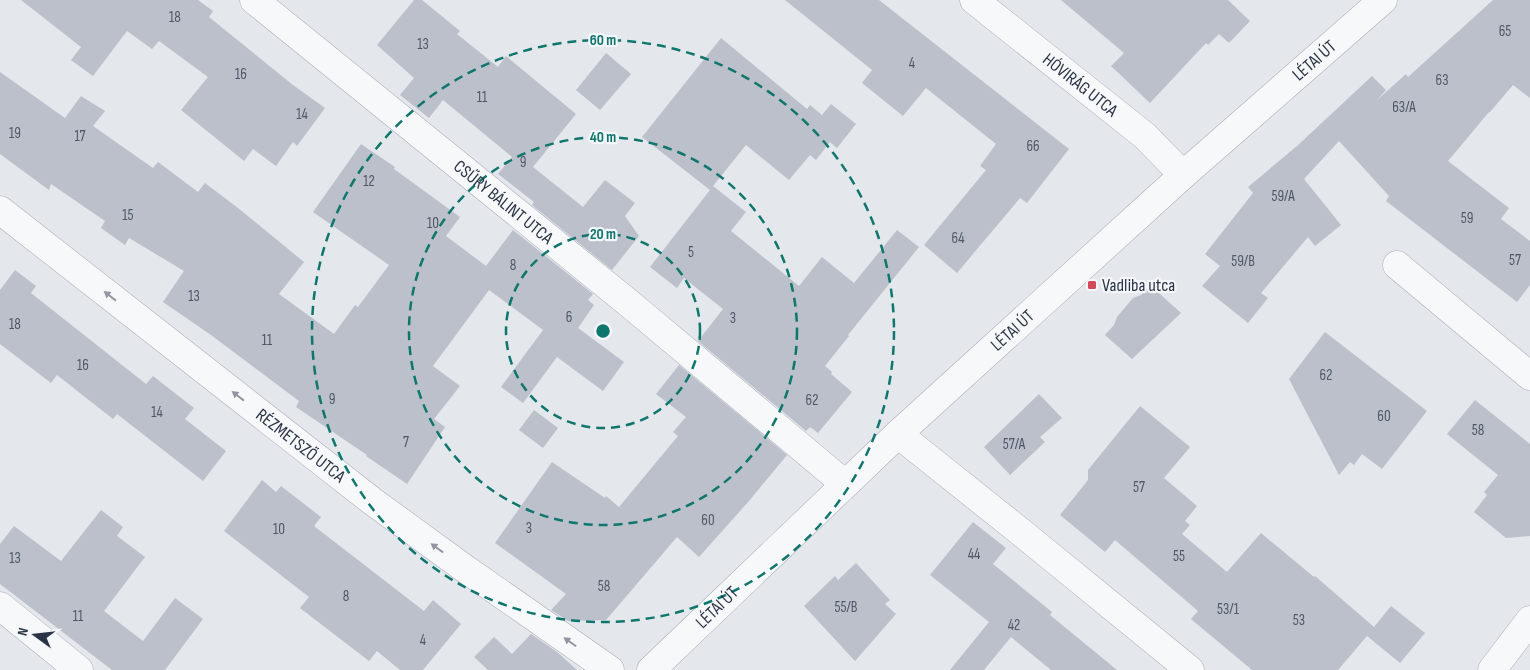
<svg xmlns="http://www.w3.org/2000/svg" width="1530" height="670" viewBox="0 0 1530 670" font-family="'Sofia Sans Condensed',sans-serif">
  <rect width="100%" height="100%" fill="#e4e7ec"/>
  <path fill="#bbc0ca" d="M21,0h177l15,11 -4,6 84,68 32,23 -28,38 -4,-4 -17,24 -23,-17 -9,12 -63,-51 27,-33 -49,-36 -7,8 -25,-18 -34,45 -22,-16 10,-13z
    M414,0h8l38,31 -3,3 41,33 8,-11 70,58 -43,53 50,40 22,-27 30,23 -10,13 14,20 -27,34 -80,-65 2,-3 -36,-28 14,-17 -69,-57 -14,18 -29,-23 14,-17 -37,-33z
    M785,0h94l190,149 -42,54 -7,-5 -63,75 -33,-28 62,-75 -6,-4 16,-22 -70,-56 -23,28 -41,-33 10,-13z
    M1061,0h167l22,21 -21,22 -10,-9 -11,11 -2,-2 -56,60 -39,-37 13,-13z
    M1493,0h37v98l-17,-13 -23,27h-1l-41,49 61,47 -8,11 29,22v44l-13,17 -131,-101 3,-5 -50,-55 -35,38 37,46 -26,21 -7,-9 -47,56 7,5 -20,25 -46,-37 18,-20 -15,-12 48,-61 -5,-6 49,-41 75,-70 14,14 -10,11 30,-27 2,3z
    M721,38l86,71 3,-4 12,10 9,-11 25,20 -19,24 -7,-6 -14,18 -6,-5 -21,25 -43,-35 -33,41 33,26 -15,19 68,55 23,-29 32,26 43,-53 22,17 -71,88 1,1 -24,30 7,6 -1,2 21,18 -34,41 -8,-6 -4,4 -108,-90 25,-32 -39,-31 -7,10 -27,-21 60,-77 -68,-53z
    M606,53l25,21 -31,36 -24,-20z
    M0,72l65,46 16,-22 24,15 -12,15 60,42 5,-6 40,30 7,-9 33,25 66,54 -25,32 55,40 21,-29 3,2 31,-42 -76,-53 48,-68 34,23 -1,2 66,48 -14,19 40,30 27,-36 80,64 -5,6 6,5 -16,23 46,34 -21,29 -46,-34 -34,46 -22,-16 42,-57 -54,-40 -56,76 27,20 -26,33 11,8 -38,57 -41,-28 1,-1 -71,-48 3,-6 -88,-66 -48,-33 21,-31 -55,-33 -4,7 -24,-17 4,-7 -54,-37 -2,6 -49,-36z
    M15,270l21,16 -5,7 115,91 7,-8 41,32 -9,11 41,32 -23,30 -86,-67 -4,5 -56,-44 -6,8 -51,-39v-54z
    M1150,285l31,28 -49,46 -27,-24 9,-10 3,-8 16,-19 8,-3z
    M1325,332l102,79 -45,58 -20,-15 -8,11 -4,-3 -11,13 -50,-96z
    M679,365l108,90 -38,46 -50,56 -22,-20 -71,83 -38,1 -17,-11 15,-16 -71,-51 57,-81 53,36 1,-2 13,11 59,-71 -5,-4 13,-15 -30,-23z
    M1039,394l23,24 -22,19 5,5 -35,33 -26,-28z
    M1475,400l55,44v92l-24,2 -32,-26 13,-17 -3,-3 14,-17 -51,-41z
    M1140,406l50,41 -26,31 33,28 -12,15 5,4 -8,9 45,38 34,-39 53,44 1,-1 59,51 17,-21 34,27 -25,30 -33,-27 -29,34h-86l-61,-51 7,-8 -83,-71 -10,12 -45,-37 28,-35v-10z
    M534,410l24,18 -15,20 -24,-18z
    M262,480l14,12 5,-6 40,31 -7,9 110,85 9,-11 28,24 -38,46h-23l-23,-19 -8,10 -69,-53 9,-11 -85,-66z
    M101,510l22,17 -6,9 28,21 -41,54 39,30 32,-43 28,21 -38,51h-53l-112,-86v-40l14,-18 47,35z
    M973,522l33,26 -13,16 59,48 -2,3 67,55h-66l-40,-33 -27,33h-34l39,-48 -59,-47z
    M856,563l34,37 -5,4 11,10 -41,47 -51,-55 31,-30 3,4z
    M531,634l26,18 20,18h-89l-14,-13 20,-20 18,17z"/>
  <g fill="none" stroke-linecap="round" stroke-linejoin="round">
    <defs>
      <g id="street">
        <path id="s1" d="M254,0l371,300 220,184"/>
        <path id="s2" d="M974,0l171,136 38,39"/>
        <path id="s3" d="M0,210l372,291 92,67 146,102"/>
        <path d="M1397,265l133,111"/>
        <path d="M898,434l124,99 168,137"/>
        <path d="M0,606l79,64"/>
        <path id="s4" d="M651,670l247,-236 285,-259 200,-175"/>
        <path d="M1492,670l38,-50"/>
      </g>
    </defs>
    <use href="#street" stroke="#a9aeb7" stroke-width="29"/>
    <use href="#street" stroke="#f7f8fa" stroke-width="28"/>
  </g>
  <defs><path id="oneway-solid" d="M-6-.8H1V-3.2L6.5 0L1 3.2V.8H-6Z" transform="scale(1.25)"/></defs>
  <g fill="#9196a0">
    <use href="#oneway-solid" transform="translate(110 296) rotate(-142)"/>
    <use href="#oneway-solid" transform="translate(238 396) rotate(-142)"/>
    <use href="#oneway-solid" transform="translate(437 548) rotate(-144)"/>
    <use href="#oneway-solid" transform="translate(570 642) rotate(-145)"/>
  </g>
  <g fill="none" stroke="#0f766e" stroke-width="2.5" stroke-dasharray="9 6">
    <circle cx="603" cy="331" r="97"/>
    <circle cx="603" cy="331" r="194"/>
    <circle cx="603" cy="331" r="291"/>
  </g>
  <rect fill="#d1495b" stroke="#f4f6f9" stroke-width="2" x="1087" y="280" width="10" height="10" rx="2.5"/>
  <g text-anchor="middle" stroke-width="4.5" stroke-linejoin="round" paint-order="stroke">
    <g font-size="15" fill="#4f5766">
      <text x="175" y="22">18</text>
      <text x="1505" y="36">65</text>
      <text x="423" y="49">13</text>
      <text x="912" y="68">4</text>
      <text x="241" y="79">16</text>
      <text x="1442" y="85">63</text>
      <text x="482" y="102">11</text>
      <text x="1404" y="112">63/A</text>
      <text x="302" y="119">14</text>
      <text x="15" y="138">19</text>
      <text x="80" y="141">17</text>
      <text x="1033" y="151">66</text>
      <text x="523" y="167">9</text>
      <text x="369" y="186">12</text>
      <text x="1283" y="201">59/A</text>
      <text x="128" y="220">15</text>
      <text x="1467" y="223">59</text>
      <text x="433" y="228">10</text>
      <text x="958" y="243">64</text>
      <text x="691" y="257">5</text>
      <text x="1515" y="265">57</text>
      <text x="1243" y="266">59/B</text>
      <text x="513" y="270">8</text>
      <text x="194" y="301">13</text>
      <text x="569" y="322">6</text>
      <text x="733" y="323">3</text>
      <text x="15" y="329">18</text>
      <text x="267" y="345">11</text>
      <text x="83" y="370">16</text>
      <text x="1326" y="380">62</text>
      <text x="332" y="404">9</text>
      <text x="812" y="405">62</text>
      <text x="157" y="417">14</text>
      <text x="1384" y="421">60</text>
      <text x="1478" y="435">58</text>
      <text x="406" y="447">7</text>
      <text x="1014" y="449">57/A</text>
      <text x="1139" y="492">57</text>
      <text x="708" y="525">60</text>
      <text x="529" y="533">3</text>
      <text x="279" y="534">10</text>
      <text x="974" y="559">44</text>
      <text x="1179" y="561">55</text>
      <text x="15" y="563">13</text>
      <text x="604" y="591">58</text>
      <text x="346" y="601">8</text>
      <text x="846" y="612">55/B</text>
      <text x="1228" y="614">53/1</text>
      <text x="78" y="621">11</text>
      <text x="1299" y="625">53</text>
      <text x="1014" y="630">42</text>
      <text x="423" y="645">4</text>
    </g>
    <g font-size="18" fill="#2b3445" stroke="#f4f6f9">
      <text dy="6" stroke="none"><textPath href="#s4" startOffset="901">LÉTAI ÚT</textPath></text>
      <text dy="6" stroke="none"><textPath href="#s2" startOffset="136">HÓVIRÁG UTCA</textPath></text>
      <text dy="6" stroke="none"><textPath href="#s1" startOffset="321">CSŰRY BÁLINT UTCA</textPath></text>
      <text dy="6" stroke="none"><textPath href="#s4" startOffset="496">LÉTAI ÚT</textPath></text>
      <text dy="6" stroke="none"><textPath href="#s3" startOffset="382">RÉZMETSZŐ UTCA</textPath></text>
      <text dy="6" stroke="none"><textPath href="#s4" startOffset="91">LÉTAI ÚT</textPath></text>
    </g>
    <g font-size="18" fill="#2b3445" stroke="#f4f6f9" text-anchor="start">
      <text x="1102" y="291">Vadliba utca</text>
    </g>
  </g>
  <circle cx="603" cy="331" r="8" fill="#0f766e" stroke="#f4f6f9" stroke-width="2.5"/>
  <g font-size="15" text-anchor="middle" font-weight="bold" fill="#0f766e" stroke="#f4f6f9" stroke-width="4.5" stroke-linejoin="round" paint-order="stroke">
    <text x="603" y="45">60 m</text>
    <text x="603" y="142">40 m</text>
    <text x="603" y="239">20 m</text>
  </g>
  <g transform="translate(35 635) rotate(285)" stroke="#f4f6f9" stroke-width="4" paint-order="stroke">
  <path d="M0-4L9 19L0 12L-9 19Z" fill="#2b3445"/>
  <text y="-8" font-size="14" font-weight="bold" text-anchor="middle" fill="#2b3445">N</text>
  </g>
</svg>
